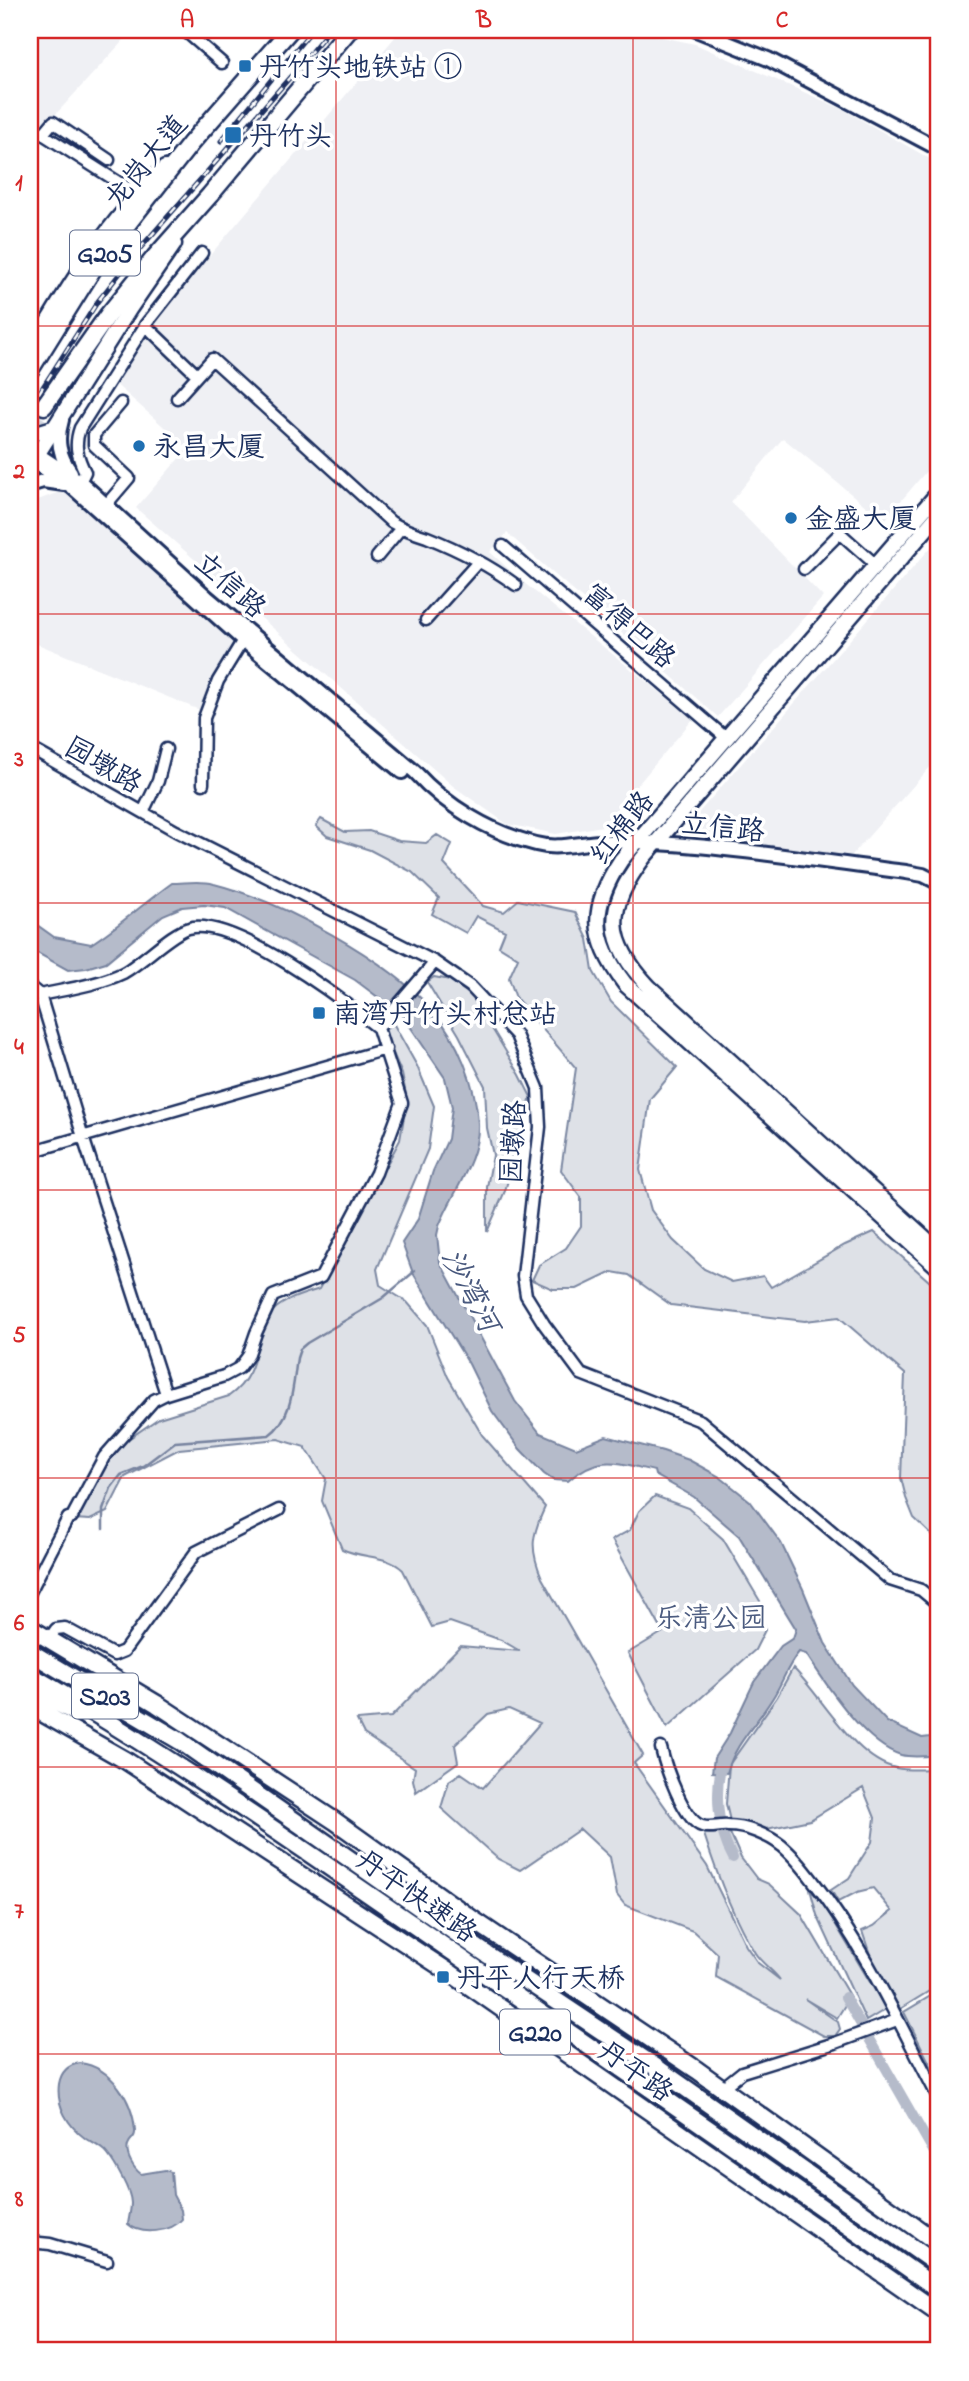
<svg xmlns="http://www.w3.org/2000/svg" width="969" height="2381" viewBox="0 0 969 2381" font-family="'Indie Flower','LXGW WenKai TC',sans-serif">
  <rect width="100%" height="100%" fill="#fff"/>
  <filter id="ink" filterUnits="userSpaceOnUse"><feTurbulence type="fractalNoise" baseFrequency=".0143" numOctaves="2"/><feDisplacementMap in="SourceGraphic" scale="14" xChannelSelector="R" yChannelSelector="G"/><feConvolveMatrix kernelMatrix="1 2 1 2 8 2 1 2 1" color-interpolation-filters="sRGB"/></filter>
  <g filter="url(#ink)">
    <path fill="#eff0f4" d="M30,30h103l-89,97 -14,-9z
      M401,30h228l66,14 147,65 97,55v292l-55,65 -101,-83 -52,64 92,95 -105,120 -211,-184 -17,19 33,30 170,137 -90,107 -47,8 -49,-10 -54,-38 -317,-278 52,-60 -76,-67 55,-75z
      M62,491l172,150 -12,22 -20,48 -172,-70v-138z
      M939,538v219l-87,98 -159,-18 1,-19z"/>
    <path fill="#dee1e7" stroke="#7c88a2" stroke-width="2" d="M321,819l24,13 24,-1 30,10 27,2 11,-8 15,9 -8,20 39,42 21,6 14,-12 57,12 13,27 5,32 18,31 66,65 -27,32 -10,71 11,40 22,30 31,29 28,13 31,-6 8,11 74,-42 29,-13 65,58v280c-7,-11 -6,-18 -3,-31l-22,-21 -8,-20 -5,-20 4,-104 -66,-57 -34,4 -134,-16 -42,-30 -17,-3 -35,17h-24l-21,-9 7,-15 27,-17 15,-22v-29l-20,-27 15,-102 -60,-70 -7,-20 9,-20 -19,-12 6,-15 -29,-15 -10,17 -34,-19 7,-16 -27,-26 -42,-22 -43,-14 -11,-10z
      M434,977l16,3 23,17 47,78 11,22 -26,94 -18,41v-45l6,-32 -6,-27 -2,-42 -26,-51 -32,-53z
      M393,1023l24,43 17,40 -6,43 -51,120 3,16 27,17 20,23 21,52 34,58 63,72c-13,28 -16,41 -3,71l101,177 -9,8 73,103 39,80 12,17 22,17c-6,-9 -19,-17 -25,-27 -23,-37 -38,-78 -51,-119l26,-1 11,25 16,21 12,5 32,30 49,83 -13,21 -32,-19 33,23 2,7 -5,7h-11l-108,-59 2,-23 -25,-23 -68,-26 -8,-10 -7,-38 -30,-28 -60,41 -22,-11 -57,-51 8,-27 12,-8 22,15 57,-65 -31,-14 -21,5 -33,31 3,17 -42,30 -3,-12 2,-12 -51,-34 -7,-14 34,-3 69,-71 60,5 -19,-11 -51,-18 -18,5 -29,-57c-17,-16 -40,-11 -61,-21l-20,-48 4,-22 -21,-32 -27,-8 -99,10 -54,28 -18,35 -17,8 -16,-1 40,-70 45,-31 70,-22c36,-25 22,-65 45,-86 11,-11 31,-16 45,-21l81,-149 7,-40 -5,-26 -19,-44z
      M655,1496l33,12 35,31 37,62 5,29 -10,20 -88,78 -39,-75 35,-21 -51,-92 18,-10 9,-19z
      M793,1668c29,28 61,91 103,100 14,3 29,1 43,1v216l-39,24 -28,-49 -10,-29 12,-5 18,-15 -19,-23 -16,4 -19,10 -7,-12 18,-12 23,-36 3,-24 -12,-30 -53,32 -53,11 -27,-10 -4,-17 3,-39 48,-68z
      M810,1889l14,16 62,104 -20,12 -49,-106z
      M939,1991v91l-35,-70z"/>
    <path fill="#b5bbca" stroke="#77839f" stroke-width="2" d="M172,883c13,0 30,-3 42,1 67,17 174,75 219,127 25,29 43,73 45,112 2,36 -26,70 -39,103l-2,9 3,27 75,139 25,32 36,15 30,-12 57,15 26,9 31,17 30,24 31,42 22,46 22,54 27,42 35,37 35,16 17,-2v19c-12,1 -26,3 -38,0 -36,-10 -75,-71 -95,-101l-7,-2c-12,14 -17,32 -27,47 -16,26 -37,44 -45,74l-15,-1 2,-14 16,-25 24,-51 27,-36 12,-8 3,-9 -57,-93 -45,-39 -39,-22 -1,-4c-36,-8 -55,-18 -86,10l-15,-1 -9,-6 -24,-25 -28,-38 -23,-47 -56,-91 -11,-30 16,-24 15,-48 15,-32 4,-32 -7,-29 -42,-62 -48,-36 -130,-72 -21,-3 -22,2 -19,8 -57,47 -20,6 -18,2 -38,-21v-29l24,17 37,7c28,-18 53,-41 81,-61z
      M80,2063c31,4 53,37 55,68 1,8 -5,7 -7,14 -3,10 6,24 13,29l24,-4 6,2 2,23 8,15 1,9c-10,13 -41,17 -54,5 1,-7 3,-14 3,-21 0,-12 -16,-39 -23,-48 -6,-8 -14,-11 -22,-16 -18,-13 -30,-33 -27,-55 2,-13 9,-19 21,-21z"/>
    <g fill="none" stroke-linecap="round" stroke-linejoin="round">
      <path stroke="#77839f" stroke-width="2.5" d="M103,1529v-19l8,-22 10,-13 22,-9 32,-24 94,-7c24,-17 24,-50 28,-77l3,-9 7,-6 76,-45 32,-27"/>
      <path stroke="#b5bbca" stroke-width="10" d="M723,1760c-9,30 -6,70 10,98
        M845,1997l94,164"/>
      <path stroke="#d1d5df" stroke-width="16" stroke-dasharray="16 8" stroke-linecap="butt" d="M30,429l14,-23"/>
      <defs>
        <path id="minor" d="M184,30l38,33
          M30,126l107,68
          M43,134l10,-12 56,38
          M145,325l52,50
          M177,398l35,-39 179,163c12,7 23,11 36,15 30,12 63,29 89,48
          M80,482l5,-10c-8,-16 -11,-27 -5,-44l66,-104 56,-71
          M106,505l23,-27 -35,-33v-10l27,-32
          M503,546l223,192
          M377,557l24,-29
          M804,569l36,-36 36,32
          M426,620l52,-58
          M30,748l146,83 259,131 36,25 45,48 22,53 2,39 -17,149 3,19 18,29 37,50 120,47 189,159 31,10 18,15
          M203,784l1,-66 14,-37 25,-41
          M143,812l15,-31 8,-32
          M30,987l10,8c27,-6 58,-10 83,-22 19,-10 49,-41 66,-45 43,-12 154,72 189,100
          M40,995l43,142 83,257
          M378,1028l57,-66
          M30,1152l356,-103
          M30,1592l38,-74 4,-1 32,-60 50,-57 12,-6 58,-18 15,-8 9,-12 8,-23 17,-37 48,-19 55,-104 26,-70 -24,-75
          M49,1639l7,-10 9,-1 49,27 10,-4 72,-99 83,-42
          M661,1748c4,18 23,73 41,78 8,3 17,-1 26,0 18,0 40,9 54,20 12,10 23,24 32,36 52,66 86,144 125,217
          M722,2088l20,-16 93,-29 62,-23
          M30,2242l20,2 57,17"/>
        <path id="tertiary" d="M696,30l72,29 171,90
          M62,420c-6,20 -3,36 9,52
          M30,449l54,36 123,112 208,175c31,34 76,61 121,72 22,6 42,-1 64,-2 27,-2 57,1 85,3 74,6 148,18 221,27l17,3 16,8
          M30,459l42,28 171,153 159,132
          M30,485l13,-4 21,3"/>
        <path id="secondary" d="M30,352c39,-67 78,-131 135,-184
          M30,430l10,2 13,-4
          M30,466l100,-158 44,-64
          M939,492l-318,368c-31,47 -31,78 4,124l314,284
          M939,514l-296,344c-38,51 -38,82 6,129l290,264"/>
        <path id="trunk" d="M30,370l66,-106 95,-121 99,-113
          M44,406l64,-91 47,-58 55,-62 139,-165
          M30,1628l127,76 178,117 140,100 222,149 242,174
          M30,1652l150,89 299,208 181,121 279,196
          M30,1675c142,82 276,176 411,269 166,115 333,229 498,346
          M30,1689l46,24
          M30,1706l95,54 327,214 487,339"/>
      </defs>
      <use href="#minor" stroke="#1b2f5e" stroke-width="15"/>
      <use href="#tertiary" stroke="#1b2f5e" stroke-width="18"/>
      <use href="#secondary" stroke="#1b2f5e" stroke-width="19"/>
      <use href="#trunk" stroke="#1b2f5e" stroke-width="21"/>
      <use href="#minor" stroke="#fff" stroke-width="10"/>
      <use href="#tertiary" stroke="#fff" stroke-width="12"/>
      <use href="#secondary" stroke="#fff" stroke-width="14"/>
      <use href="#trunk" stroke="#fff" stroke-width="16"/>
      <defs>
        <path id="rail" d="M221,141l91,-111
          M30,407l68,-106 38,-48 155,-177 38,-46"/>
      </defs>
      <use href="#rail" stroke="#1b2f5e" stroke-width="5"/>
      <use href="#rail" stroke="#fff" stroke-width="2.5" stroke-dasharray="8" stroke-linecap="butt"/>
    </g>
  </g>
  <path fill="none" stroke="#d62828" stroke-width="2" stroke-opacity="0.55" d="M336,30v2321M633,30v2321M30,326h909M30,614h909M30,903h909M30,1190h909M30,1478h909M30,1767h909M30,2054h909"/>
  <g fill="#1f6fb2" stroke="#fff" stroke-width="2.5">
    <rect x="238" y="59" width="14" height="14" rx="3.5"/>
    <rect x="224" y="126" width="18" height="18" rx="3.5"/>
    <circle cx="139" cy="446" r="7"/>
    <circle cx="791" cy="518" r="7"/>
    <rect x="312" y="1006" width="14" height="14" rx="3.5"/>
    <rect x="436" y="1970" width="14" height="14" rx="3.5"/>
  </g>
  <g text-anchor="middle" stroke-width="7" stroke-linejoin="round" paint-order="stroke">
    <g fill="#fff" stroke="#5f6d8e" stroke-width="2">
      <rect x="70" y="230.5" width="70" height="45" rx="5"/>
      <rect x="72" y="1673.5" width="66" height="45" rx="5"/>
      <rect x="500" y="2009.5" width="70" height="45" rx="5"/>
    </g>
    <g font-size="26" font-weight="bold" fill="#1b2f5e">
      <text x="105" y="262">G205</text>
      <text x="105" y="1705">S203</text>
      <text x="535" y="2041">G220</text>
    </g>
    <g font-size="28" fill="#1b2f5e" stroke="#fff" text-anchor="start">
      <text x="259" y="76">丹竹头地铁站 ①</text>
      <text x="249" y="145">丹竹头</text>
      <text x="153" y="456">永昌大厦</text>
      <text x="805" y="528">金盛大厦</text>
      <text x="333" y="1023">南湾丹竹头村总站</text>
      <text x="457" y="1987">丹平人行天桥</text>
    </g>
    <g font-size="28" fill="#1b2f5e" stroke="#fff">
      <text transform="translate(145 161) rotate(-51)" y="10">龙岗大道</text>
      <text transform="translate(231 584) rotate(41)" y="10">立信路</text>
      <text transform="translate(630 625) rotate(41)" y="10">富得巴路</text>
      <text transform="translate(104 764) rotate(30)" y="10">园墩路</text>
      <text transform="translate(723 826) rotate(6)" y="10">立信路</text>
      <text transform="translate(621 827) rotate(-52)" y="10">红棉路</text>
      <text transform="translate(512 1142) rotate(-87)" y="10">园墩路</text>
      <text transform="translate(417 1895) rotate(35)" y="10">丹平快速路</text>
      <text transform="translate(636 2070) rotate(35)" y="10">丹平路</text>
    </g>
    <g font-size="28" fill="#4c5c80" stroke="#fff">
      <text x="711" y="1627">乐清公园</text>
    </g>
    <g font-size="30" font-style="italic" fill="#49597e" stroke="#fff">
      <text transform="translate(471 1290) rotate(62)" y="10">沙湾河</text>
    </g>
  </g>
  <rect width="969" height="2381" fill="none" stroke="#fff" stroke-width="77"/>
  <rect x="38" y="38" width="892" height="2304" fill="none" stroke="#d62828" stroke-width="2.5"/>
  <g font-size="23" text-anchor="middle" font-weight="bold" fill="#d62828">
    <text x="187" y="27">A</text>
    <text x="484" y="27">B</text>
    <text x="782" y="27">C</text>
    <text x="19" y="190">1</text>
    <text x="19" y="478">2</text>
    <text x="19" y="766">3</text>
    <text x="19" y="1054">4</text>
    <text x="19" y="1342">5</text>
    <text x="19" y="1630">6</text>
    <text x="19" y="1918">7</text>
    <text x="19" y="2206">8</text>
  </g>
</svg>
